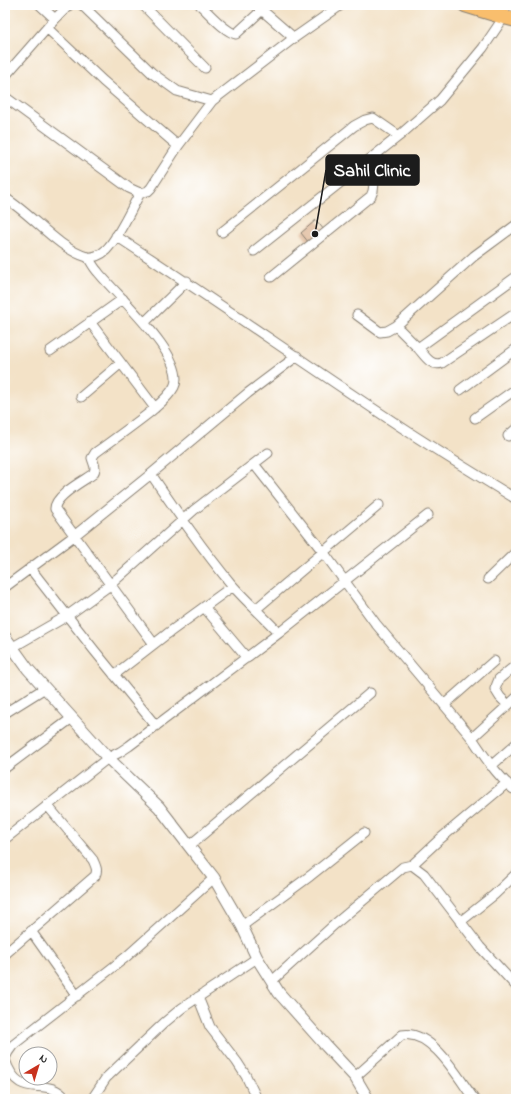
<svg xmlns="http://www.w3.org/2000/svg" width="521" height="1104" viewBox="0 0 521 1104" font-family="'Indie Flower',sans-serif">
  <rect width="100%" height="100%" fill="#fff"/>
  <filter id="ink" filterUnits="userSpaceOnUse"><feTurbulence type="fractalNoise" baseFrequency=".025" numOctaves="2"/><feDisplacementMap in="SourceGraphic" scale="8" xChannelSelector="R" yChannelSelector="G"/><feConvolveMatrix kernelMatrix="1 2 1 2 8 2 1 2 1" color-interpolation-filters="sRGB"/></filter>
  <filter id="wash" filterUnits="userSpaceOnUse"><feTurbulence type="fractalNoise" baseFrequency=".012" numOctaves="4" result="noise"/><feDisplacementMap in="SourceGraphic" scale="16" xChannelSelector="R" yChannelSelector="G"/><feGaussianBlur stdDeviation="0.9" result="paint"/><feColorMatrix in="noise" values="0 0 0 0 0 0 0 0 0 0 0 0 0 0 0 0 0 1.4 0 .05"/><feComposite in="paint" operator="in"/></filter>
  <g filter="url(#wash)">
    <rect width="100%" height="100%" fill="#f3e2c7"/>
    <g id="blocks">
      <path fill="#ddb491" d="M316,220l8,10 -15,13 -8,-10z"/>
    </g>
  </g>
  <g filter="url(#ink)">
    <use href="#blocks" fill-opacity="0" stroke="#887f72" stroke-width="1"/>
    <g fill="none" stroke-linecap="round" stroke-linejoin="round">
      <defs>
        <path id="minor" d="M40,5l15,14
          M82,5l70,68 25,18 35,10
          M143,5l62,63
          M200,5c9,8 25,27 36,29l26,-24
          M256,5l38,33
          M47,28l56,53 75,65
          M5,76l50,-57 14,-14
          M5,97l124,91 11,5 8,-2 3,-3 27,-42 34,-45 82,-63 47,-33
          M5,198c27,16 52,50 82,59 6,1 14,-2 19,-7 13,-13 25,-41 34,-57
          M222,232l132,-106 11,-6 8,-2 26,18
          M116,236c96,62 189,128 285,191 38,25 76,48 115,72
          M254,251l145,-115 41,-36 43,-52 21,-31
          M88,257c3,5 6,11 10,15 17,22 91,87 76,115 -5,10 -16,18 -25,26 -18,14 -36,27 -54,40l-3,5c2,7 5,10 1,16 -10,7 -39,22 -38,35l99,135
          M271,277l100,-81c7,-13 -1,-20 -8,-31
          M357,315l23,17 7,-1 9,-5 22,22 98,-71
          M90,322l65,86
          M144,323l43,-42
          M396,326l78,-70 42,-31
          M418,348c7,8 13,19 24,15l74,-50
          M50,351l73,-52
          M460,390l56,-41
          M81,397l40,-34
          M475,418l41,-29
          M508,436l8,-7
          M254,464l70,89 52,71 96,114c12,18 24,36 41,51h3
          M151,474c26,38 52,76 81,111 15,17 32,32 47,48
          M30,568l64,82 62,76
          M488,579l28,-27
          M5,587l69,-51 77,-62 97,-81 49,-37
          M204,607l43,51
          M256,609l123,-104
          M13,647l54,-31 43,-31 84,-75 74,-57
          M114,675l53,-41 66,-48
          M444,705l50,-44
          M508,705l-8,-8 -5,-8 4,-10 17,-14
          M5,713l40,-25
          M472,738l44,-40
          M491,766l25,-22
          M5,768l67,-50
          M5,839l103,-81 12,-6 9,-6 150,-113 149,-118
          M189,846l181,-153
          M412,865l28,-26 67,-56
          M460,922l34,-27 22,-21
          M242,926l68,-50 54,-43
          M31,931l46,65
          M5,954l90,-78c3,-6 1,-9 -2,-16l-46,-55
          M272,981l63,-57 68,-57 9,-2 12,9 56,73 36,39
          M198,997l12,30 27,35 9,14 11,23
          M5,1058l3,-6 5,-7 113,-88 88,-79
          M5,1060c15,44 41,13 61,39
          M355,1077l47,-42c30,-6 57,44 72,64
          M92,1099l14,-21 58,-55 18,-15 75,-50"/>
        <path id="tertiary" d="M5,637l23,32 80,89 51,49 30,39 25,32 28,48 15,32 22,35 47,53 29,31 13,22"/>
        <path id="primary" d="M465,5l39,12 12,3"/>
      </defs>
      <use href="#minor" stroke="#887f72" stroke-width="11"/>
      <use href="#tertiary" stroke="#887f72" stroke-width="13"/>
      <use href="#primary" stroke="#887f72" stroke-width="16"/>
      <use href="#minor" stroke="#fff" stroke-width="9"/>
      <use href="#tertiary" stroke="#fff" stroke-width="11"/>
      <use href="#primary" stroke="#f9be6d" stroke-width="14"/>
    </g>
  </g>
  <path fill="none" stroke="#1c1c1c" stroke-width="1.5" d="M315 234L326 170"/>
  <circle fill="#1c1c1c" stroke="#fff" stroke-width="1.5" cx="315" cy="234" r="4"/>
  <rect fill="#1c1c1c" stroke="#1c1c1c" stroke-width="1.5" x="326" y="155" width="93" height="30" rx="4"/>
  <g font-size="18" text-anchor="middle" font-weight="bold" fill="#fff">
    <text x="372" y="176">Sahil Clinic</text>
  </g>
  <rect width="521" height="1104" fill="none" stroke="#fff" stroke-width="20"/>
  <g transform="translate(38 1066) rotate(38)"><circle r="19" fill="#ffffff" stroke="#a4a4a4"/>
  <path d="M0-3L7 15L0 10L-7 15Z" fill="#c8321e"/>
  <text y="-6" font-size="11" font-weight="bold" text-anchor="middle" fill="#1c1c1c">N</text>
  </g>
</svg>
